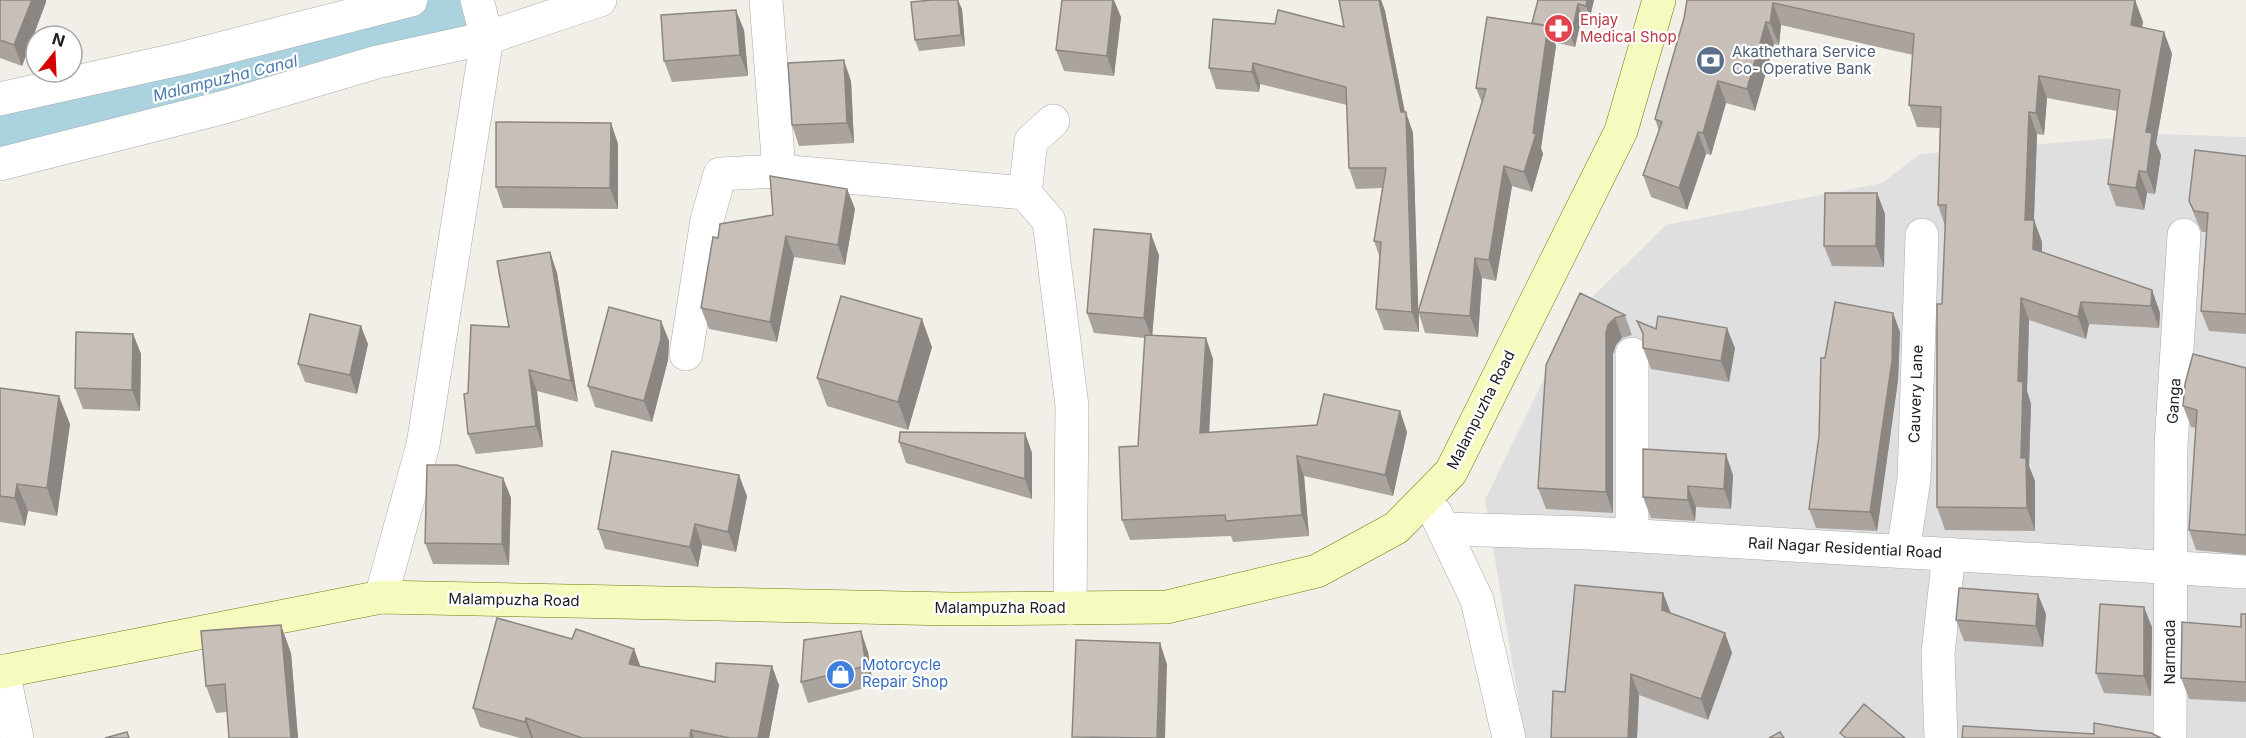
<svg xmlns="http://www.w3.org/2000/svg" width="2246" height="738" viewBox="0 0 2246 738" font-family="Inter,sans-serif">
  <rect width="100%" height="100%" fill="#f2efe9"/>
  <path fill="#e0dfdf" d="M2161,134l85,3v601h-721l-40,-238 91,-187 90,-88 216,-42 38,-29z"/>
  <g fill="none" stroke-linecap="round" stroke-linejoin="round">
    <path stroke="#aad3df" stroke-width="45" d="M0,135l286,-72 163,-48"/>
    <defs>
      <path id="street" d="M766,0l13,171
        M0,99l184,-41 227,-58
        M1053,121l-22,20 -6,52 24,28 23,185 -2,202
        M0,164l221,-56 156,-46 110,-24 113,-38
        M686,354l21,-134 13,-46 59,-3 246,22
        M1632,354v181
        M1436,514l41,86 32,138
        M1444,529l145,4 657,39
        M1903,552l11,-73 8,-244
        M381,597l42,-152 64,-407 -10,-38
        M3,671l14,67
        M1941,738l-3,-85 11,-99
        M2170,738l1,-292 13,-211"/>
      <path id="secondary" d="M0,672l381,-75 571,12 215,-2 150,-36 79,-43 55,-56 170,-341 38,-131"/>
    </defs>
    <use href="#street" stroke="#a9a9a9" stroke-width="34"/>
    <use href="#secondary" stroke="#707d05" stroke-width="34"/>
    <use href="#street" stroke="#fff" stroke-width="33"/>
    <use href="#secondary" stroke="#f7fabf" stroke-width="33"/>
  </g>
  <path fill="#aba49e" d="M0,0h46v2l-24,64 -22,-8z
    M1339,0h42l4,11 20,101 8,21 5,178 64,-208 -6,-15 56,-65 6,-23h56l-4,17 -8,-1 -7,31 -21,-5 2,4 -15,102 2,6 -11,38 -20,-6 -16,95 -14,-3 -4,59 -53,-4 -6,-19v18l-35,-2 -8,-21 4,-51 -6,-17 8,-53 -26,1 -7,-21 -2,-63 -87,-21 -1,8 -43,-3 -7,-21 66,-44 69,3z
    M1687,0h448l8,22 -1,5 22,5 8,22 -16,89 5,12 -6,39 -8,-1 -3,17 -28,-4 -8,-22 9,-73 -70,-13 -3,37 -7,-1 -3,86 8,22v10l110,38 8,23 -1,15 -70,-4 -3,15 -57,-19 -2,71 4,13 -2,62 6,15v50l-90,-1 -8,-23 8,-281 -7,-21 2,-77 -23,-1 -8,-22 4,-50 -132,-30 -2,20 -5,-1 -19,67 -29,-8 -15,52 -5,-1 -19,56 -36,-13 -8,-22 16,-44 -4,-12 29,-101z
    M962,9l3,37 -46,5 -4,-11z
    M1121,17l-7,59 -50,-5 -8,-21z
    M744,30l4,46 -76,6 -8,-21z
    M851,81l3,62 -55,3 -7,-21z
    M611,123l7,21v65l-115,-1 -7,-21z
    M2246,156v178l-37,-3 -8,-20 5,-79h-4l-5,-10 -8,-21z
    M847,189l8,20 -10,56 -51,-8 -17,85 -68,-13 -8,-21 17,-70 55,-23z
    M1877,193l8,21 -1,53 -52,-1 -8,-20z
    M550,252l7,21 21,129 -41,-11 6,56 -67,7 -8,-20 41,-107z
    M1159,255l-7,80 54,3 7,21 -4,74 108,-8 83,-14 7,21 -14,64 -89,-20 5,60 -76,6 -2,-6 -101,4 -8,-20 16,-74 7,-108 -51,-5 -7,-20z
    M1580,293l45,22 7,20 -10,3 -6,7 -3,9v159l-67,-4 -8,-21z
    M1893,313l7,19 -2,48 -21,151 -61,-3 -7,-19 10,-73 6,-78z
    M661,321l8,20 -1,19 -16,62 -57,-15 -7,-21z
    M1637,321l19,8 79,19 -6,34 -78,-13 -8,-21v-12z
    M133,334l8,20 -1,57 -57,-2 -8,-21z
    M368,344l-11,50 -52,-12 -7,-18z
    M932,347l-24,83 -81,-24 -10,-28z
    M2246,368v187l-50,-5 -7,-20 7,-102 -5,-1 -8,-21z
    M0,388l70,36 -13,92 -29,-5 -3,15 -25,-4z
    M1025,433l7,20v46l-126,-36 -7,-21z
    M1733,475l-2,34 -35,-2 -1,14 -44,-3 -8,-21z
    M503,478l8,20 -2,67 -76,-1 -8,-21z
    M747,496l-11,56 -34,-7 -4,22 -93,-18 -7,-20z
    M1663,593l8,20 54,20 7,20 -24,67 -69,-25 -2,43h-86l14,-46z
    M2046,614l-3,33 -79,-6 -8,-21z
    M2246,614v88l-57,-3 -8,-21 60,-51z
    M2152,627l-1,69 -47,-3 -8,-20z
    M572,639l62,10 6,17 75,16 64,3 -10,53h-249l-40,-11 -7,-19z
    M868,652l5,34 -65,17 -7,-21z
    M291,653l7,85h-69l-2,-26 -11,1 -10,-27z"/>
  <path fill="#8b8681" d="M32,0h14v2l-24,64 -8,-21z
    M958,0l4,9 3,37 -4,-11z
    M1113,0h1l7,17 -7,59 -7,-20z
    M1379,0h2l4,11 21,108v-7l7,21 6,199 -7,-20 -11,-200z
    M1587,0h7l-4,17 -4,-11z
    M2135,0l8,22 -4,25 -8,-22z
    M1773,3l8,22 -2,20 -9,-22z
    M1578,4l4,12 -7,31 -4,-11z
    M736,10l8,20 4,46 -8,-21z
    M1766,22l8,22 -19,67 -8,-22z
    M1548,26l8,20 -15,102 2,6 -11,38 -8,-20 9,-39z
    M2164,32l8,22 -16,89 5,12 -6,39 -8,-22 -1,-40z
    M844,60l7,21 3,62 -7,-20z
    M1253,63l7,21 -1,8 -7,-20z
    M2039,76l8,22 -3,37 -8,-22z
    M1718,81l8,22 -15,52 -8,-22z
    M2029,112l8,22 -4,108 -8,-22z
    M611,123l7,21v65l-8,-21z
    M1698,132l8,22 -19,56 -8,-22z
    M1504,166l8,20 -16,95 -7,-21z
    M2139,171l8,22 -3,17 -8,-22z
    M847,189l8,20 -10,56 -7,-20z
    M1877,193l8,21 -1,53 -8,-21z
    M2034,220l8,22v30l-9,-23z
    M1151,234l8,21 -7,83 -8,-20z
    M786,236l8,21 -17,85 -7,-20z
    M550,252l7,21 21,129 -7,-21z
    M1475,258l7,20 -4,59 -8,-21z
    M2152,290l8,23 -1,15 -8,-22z
    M2021,298l8,22 -2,71 4,13 -2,62 6,15v50l-8,-23 -6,-50 -3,-77z
    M2081,302l8,22 -3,15 -8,-22z
    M1893,313l7,19 -2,48 -21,151 -7,-19z
    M1615,318l7,20 -6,7 -3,9v159l-7,-21v-159l2,-8z
    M922,319l10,28 -24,83 -10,-28z
    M661,321l8,20 -1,19 -16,62 -8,-21z
    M361,326l7,18 -11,50 -7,-19z
    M1727,328l8,20 -6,34 -8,-21z
    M133,334l8,20 -1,57 -8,-21z
    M1206,338l7,21 -5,95 -8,-21z
    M529,370l8,21 6,56 -7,-21z
    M59,396l11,28 -13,92 -10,-28z
    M1400,411l7,21 -14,64 -8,-21z
    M1025,433l7,20v46l-7,-20z
    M1726,454l7,21 -2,34 -7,-20z
    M1297,456l7,20 5,60 -7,-21z
    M739,475l8,21 -11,56 -8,-20z
    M503,478l8,20 -2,67 -7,-21z
    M17,484l11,27 -3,15 -10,-28z
    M1688,486l8,21 -1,14 -7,-21z
    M695,524l7,21 -4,22 -8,-20z
    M1663,593l8,21 -9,-4z
    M2038,594l8,20 -3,33 -7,-21z
    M2144,607l8,20 -1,69 -7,-20z
    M281,625l10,28 7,85h-7z
    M861,631l7,21 5,34 -7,-20z
    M1725,633l7,20 -24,67 -7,-21z
    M1160,643l7,21 -2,74h-8z
    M634,649l7,19 -12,-4z
    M772,666l7,19 -10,53h-11z
    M1631,674l8,21 -2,43h-9z
    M526,718l7,19v1h-2l-6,-16z
    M691,730l3,8h-4z"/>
  <path fill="#c7bfb8" stroke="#8b8681" stroke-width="1.5" d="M0,0h32l-18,45 -14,-5z
    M932,0h26l3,35 -46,5 -4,-38z
    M1062,0h51l-6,56 -51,-6z
    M1339,0h40l22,112h5l6,200 -36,-3 5,-67 -7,-1 12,-73h-37l-3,-81 -93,-24 -1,9 -43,-4 4,-49 62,5 3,-14 66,17z
    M1538,0h49l-1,6 -8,-2 -7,32 -21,-5 -2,-5 -16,-3z
    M1687,0h448l-4,25 33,7 -18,100 6,1 -5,39 -8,-1 -3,17 -28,-4 12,-94 -81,-14 -3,37 -7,-1 -4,108h9l-1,29 119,41 -1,16 -70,-4 -3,15 -57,-19 -3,83 5,1 -2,76h5l1,50 -90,-1v-203h5l4,-99h-8l3,-98 -32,-2 5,-71 -141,-31 -3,20 -4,-1 -19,67 -29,-8 -15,52 -5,-1 -19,56 -36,-13 19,-53 -7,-3 29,-101z
    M736,10l4,45 -76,6 -3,-46z
    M1487,17l61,9 -15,107 3,1 -12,38 -20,-6 -15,94 -14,-2 -5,58 -52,-4 68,-223 -10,-1z
    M844,60l3,63 -55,2 -4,-62z
    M496,122l115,1 -1,65 -114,-1z
    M2195,150l51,6v158l-45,-3 7,-98 -14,-2 -5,-10z
    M770,176l77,13 -9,56 -52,-9 -16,86 -69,-14 12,-71 5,1 2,-14 53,-9z
    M1825,193h52l-1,53h-52z
    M1094,229l57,5 -7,84 -57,-5z
    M550,252l21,129 -42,-11 7,56 -68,8 -4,-40 4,-1 3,-68 38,2 -12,-66z
    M1580,293l45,22 -10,3 -7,7 -2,8v159l-68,-4 8,-123z
    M841,296l81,23 -24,83 -81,-24z
    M1835,302l58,11 -1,48 -22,151 -61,-3 10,-73 2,-78h4z
    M609,307l52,14v18l-17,62 -56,-15z
    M310,314l51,12 -11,49 -52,-11z
    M1658,316l69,12 -6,33 -78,-13v-15l-6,-12 19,8z
    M76,332l57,2 -1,56 -57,-2z
    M1145,335l61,3 -6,95 117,-8 7,-31 76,17 -15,64 -88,-19 5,59 -76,6 -1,-6 -103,5 -3,-73 19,-1z
    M2193,354l53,14v167l-57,-5 8,-120 -14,-4 2,-22z
    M0,388l59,8 -12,92 -30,-4 -2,14 -15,-2z
    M900,432l125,1v46l-126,-37z
    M1643,449l83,5 -2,35 -36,-3v14l-45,-3z
    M612,451l127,24 -11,57 -33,-8 -5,23 -92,-18z
    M427,465h30l46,13 -1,66 -77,-1z
    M1575,585l88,8 -1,17 63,23 -24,66 -70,-25 -3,64h-77l2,-47 12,1z
    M1959,588l79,6 -2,32 -80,-6z
    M2100,604l44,3v69l-48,-3z
    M2241,614h5v68l-65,-4 1,-56 59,5z
    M497,618l75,21 4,-10 58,20 -5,15 86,18 1,-19 56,3 -14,72h-28l-39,-8 -1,8h-108l-56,-20 -1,4 -52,-14z
    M281,625l10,113h-62l-4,-54 -19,2 -5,-55z
    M861,631l5,35 -65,16 3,-42z
    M1076,640l84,3 -3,95 -85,-1z
    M1864,704l41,34h-59l-6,-5z
    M2094,723l57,10 10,5h-199l1,-12 131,8z
    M127,732l2,6h-24z
    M1780,732l4,6h-15z"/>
  <defs>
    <symbol id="pharmacy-disc" viewBox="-11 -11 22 22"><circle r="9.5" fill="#e0444e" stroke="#fff"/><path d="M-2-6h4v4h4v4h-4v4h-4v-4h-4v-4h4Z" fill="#fff"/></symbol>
    <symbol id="bank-disc" viewBox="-11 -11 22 22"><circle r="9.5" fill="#5c6f8a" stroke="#fff"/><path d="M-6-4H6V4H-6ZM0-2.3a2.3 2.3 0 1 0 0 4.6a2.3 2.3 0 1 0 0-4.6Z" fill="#fff"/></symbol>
    <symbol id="shop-disc" viewBox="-11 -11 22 22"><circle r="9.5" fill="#3f7fe0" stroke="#fff"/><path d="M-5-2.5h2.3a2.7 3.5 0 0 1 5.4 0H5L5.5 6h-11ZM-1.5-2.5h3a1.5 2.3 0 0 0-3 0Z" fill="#fff"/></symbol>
  </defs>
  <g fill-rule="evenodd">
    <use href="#pharmacy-disc" x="1542" y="12" width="33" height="33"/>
    <use href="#bank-disc" x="1694" y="44" width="33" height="33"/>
    <use href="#shop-disc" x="824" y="658" width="33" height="33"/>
  </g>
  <g text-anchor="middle" stroke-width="4.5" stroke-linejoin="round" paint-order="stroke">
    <g font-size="15" fill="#be3a42" stroke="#fff" text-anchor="start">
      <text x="1580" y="25">Enjay<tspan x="1580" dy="17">Medical Shop</tspan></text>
    </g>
    <g font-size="15" fill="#4e5e75" stroke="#fff" text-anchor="start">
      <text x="1732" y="57">Akathethara Service<tspan x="1732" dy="17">Co- Operative Bank</tspan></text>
    </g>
    <g font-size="15" fill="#222" stroke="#fff">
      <text transform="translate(1916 394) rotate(-88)" y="5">Cauvery Lane</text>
      <text transform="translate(2174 401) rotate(-86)" y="5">Ganga</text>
      <text transform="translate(1481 410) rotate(-63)" y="5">Malampuzha Road</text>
      <text transform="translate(1845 548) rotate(3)" y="5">Rail Nagar Residential Road</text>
      <text transform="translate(514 600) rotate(1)" y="5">Malampuzha Road</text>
      <text x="1000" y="613">Malampuzha Road</text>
      <text transform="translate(2170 652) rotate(-90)" y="5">Narmada</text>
    </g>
    <g font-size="15" fill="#366cbe" stroke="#fff" text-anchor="start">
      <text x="862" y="670">Motorcycle<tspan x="862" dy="17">Repair Shop</tspan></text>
    </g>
    <g font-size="16" font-style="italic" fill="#4a7aab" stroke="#fff">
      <text transform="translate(225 78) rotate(-14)" y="6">Malampuzha Canal</text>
    </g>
  </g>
  <g transform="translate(54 54) rotate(18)"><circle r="28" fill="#ffffff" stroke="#a7a7a7" stroke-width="1.5"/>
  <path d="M0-4.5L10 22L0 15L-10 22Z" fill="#d40000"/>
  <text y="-9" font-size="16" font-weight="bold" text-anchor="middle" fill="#222222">N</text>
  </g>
</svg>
